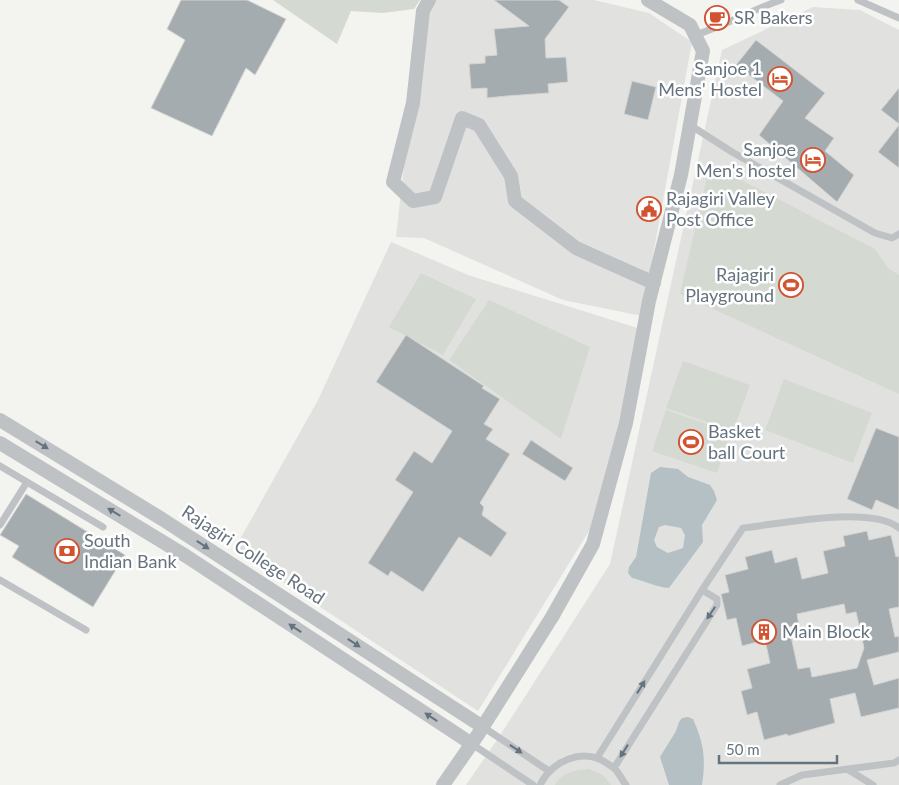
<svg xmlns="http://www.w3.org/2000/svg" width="899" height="785" viewBox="0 0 899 785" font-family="Lato,sans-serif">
  <rect width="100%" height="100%" fill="#f3f3f0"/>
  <path fill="#e1e2e0" d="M430,0h164l55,13 43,29 -50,274 -79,-16 -139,-62 -28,-1 25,-223z
    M813,7l47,3 39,20v755h-433l33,-48 111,-173 112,-514z
    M391,242l77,33 176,55 -42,180 -124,201 -244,-161 84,-150z"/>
  <path fill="#d4dad1" d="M273,0h147l-6,9 -32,4 -31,-2 -14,33z
    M710,164l165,85 13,19 11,7v119l-219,-100z
    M421,273l55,26 -33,56 -54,-28z
    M489,300l101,47 -29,92 -112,-79z
    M683,361l67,24 -17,46 -67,-23z
    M784,379l88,34 -19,50 -88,-33z
    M666,410l65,22 -14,41 -65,-22z
    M589,769l14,6 8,10h-56c8,-13 19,-15 34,-16z"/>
  <path fill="#b5c0c4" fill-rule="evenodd" d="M660,467l18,2 10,8 22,8 4,6 3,9 -15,25 1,17 -34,46c-13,-1 -24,-7 -37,-10l-4,-5 1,-6 7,-10 15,-84zM665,525l16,3 4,7 -2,13 -15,5 -11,-6 -3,-7 5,-13z
    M688,717l5,2c11,25 13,39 9,66h-33l-9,-28 16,-26 3,-9 3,-4z"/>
  <path fill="#a5acb0" stroke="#d4d4d2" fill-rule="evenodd" d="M181,0h66l39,19 -31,56 -9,-7 -34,68 -61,-28 34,-68 -18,-11z
    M494,0h65l10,7 -24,32 1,19 20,-1 2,25 -20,2 1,9 -42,3 -20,2v-10l-16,1 -2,-25 16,-1v-7l12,-1 -3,-26 35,-3z
    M756,40l69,53 -20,25 29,20 -9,13 29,24 -17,27 -78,-67 24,-34 -47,-36z
    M632,81l24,6 -8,33 -24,-6z
    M899,88v36l-18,-14z
    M899,125v43l-21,-16z
    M406,335l78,51 -2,2 18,11 -16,25 9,5 -7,10 24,15 -30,49 4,4 -2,8 25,18 -16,24 -32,-20 -36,55 -32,-21 -3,5 -20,-13 45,-71 -18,-12 19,-29 18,12 20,-32 -76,-49z
    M876,428l23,9v73l-23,-10 -4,10 -25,-11z
    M531,440l42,28 -8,13 -43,-27z
    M26,494l99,61 -32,52 -81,-50 7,-11 -19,-11z
    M867,531l2,9 22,-5 5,22 3,-1v51l-10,2 6,28 4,-1v16l-32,8 7,25 25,-7v30l-38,9 -6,-24 -25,6 5,24 -47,13 -1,-2 -23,6 -7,-28 -10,3 -6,-24 11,-3 -5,-19 23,-6 -5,-23 -23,6 -6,-28 -9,2 -6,-26 8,-2 -4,-17 23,-6 -3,-12 27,-7 3,13 22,-6 5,22 26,-6 -5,-22 22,-5 -2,-10zM844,604l2,10 10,-2 8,36 -7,20 -45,9 -2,-10 -12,2 -9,-42 10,-2 -2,-11z"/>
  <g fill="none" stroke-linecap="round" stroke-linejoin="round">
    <path stroke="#bfc2c5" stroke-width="7" d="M858,0l41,18
      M695,35c29,-9 57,-25 86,-35
      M690,125l42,27 143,81 17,5 7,-4
      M0,466l27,16 -27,43
      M27,482l76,45
      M0,580l86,50
      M702,590l41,-62c36,-4 127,-23 156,0
      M483,727l66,44
      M472,744l61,41
      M597,758l105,-168 15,9v6l-103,163
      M847,769l26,16
      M540,785c12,-24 41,-37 65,-23 3,2 7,4 10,7 4,4 7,11 11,16
      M780,785l22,-10 92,-12 5,-3"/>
    <path stroke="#bfc2c5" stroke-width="14" d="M429,0l-6,11 -10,92 -20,79 20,19 22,-4 27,-79 17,7 32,51 4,25 61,47 78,35
      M0,420l162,99 321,208
      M0,443l186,113 286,188
      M443,785l34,-49 75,-119 41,-73 33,-121 23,-122 32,-126 22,-124 -13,-26 -42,-25"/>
  </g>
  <defs><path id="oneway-solid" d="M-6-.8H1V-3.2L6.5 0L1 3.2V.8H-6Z" transform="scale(1.25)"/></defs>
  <g fill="#65737e">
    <use href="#oneway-solid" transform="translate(42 445) rotate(31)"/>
    <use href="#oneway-solid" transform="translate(114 512) rotate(-149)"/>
    <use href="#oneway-solid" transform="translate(203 545) rotate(33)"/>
    <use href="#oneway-solid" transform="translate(711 613) rotate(124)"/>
    <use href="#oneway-solid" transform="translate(295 628) rotate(-147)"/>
    <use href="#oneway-solid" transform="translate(354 643) rotate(33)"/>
    <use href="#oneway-solid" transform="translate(641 687) rotate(-58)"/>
    <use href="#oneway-solid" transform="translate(431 717) rotate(-147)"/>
    <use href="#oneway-solid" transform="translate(516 749) rotate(34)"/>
    <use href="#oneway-solid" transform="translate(624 751) rotate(122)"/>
  </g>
  <defs>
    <symbol id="cafe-ring" viewBox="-11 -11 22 22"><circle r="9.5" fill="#fff" stroke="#d15332" stroke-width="1.5"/><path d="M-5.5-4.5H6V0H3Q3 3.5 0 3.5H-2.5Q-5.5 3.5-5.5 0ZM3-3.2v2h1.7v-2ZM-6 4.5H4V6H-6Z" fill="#d15332"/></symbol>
    <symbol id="hotel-ring" viewBox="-11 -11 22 22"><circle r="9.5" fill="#fff" stroke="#d15332" stroke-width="1.5"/><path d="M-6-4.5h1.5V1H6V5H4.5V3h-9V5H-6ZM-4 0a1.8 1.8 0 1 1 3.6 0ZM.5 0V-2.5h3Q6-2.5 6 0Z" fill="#d15332"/></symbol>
    <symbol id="civic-ring" viewBox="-11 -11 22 22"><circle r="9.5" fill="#fff" stroke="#d15332" stroke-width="1.5"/><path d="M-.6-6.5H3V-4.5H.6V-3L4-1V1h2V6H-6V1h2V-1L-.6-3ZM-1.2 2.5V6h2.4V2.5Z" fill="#d15332"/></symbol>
    <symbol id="stadium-ring" viewBox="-11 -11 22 22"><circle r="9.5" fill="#fff" stroke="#d15332" stroke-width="1.5"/><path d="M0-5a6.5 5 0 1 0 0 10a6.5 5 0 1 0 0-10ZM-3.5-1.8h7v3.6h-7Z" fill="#d15332"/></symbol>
    <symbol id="bank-ring" viewBox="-11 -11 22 22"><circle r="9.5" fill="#fff" stroke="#d15332" stroke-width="1.5"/><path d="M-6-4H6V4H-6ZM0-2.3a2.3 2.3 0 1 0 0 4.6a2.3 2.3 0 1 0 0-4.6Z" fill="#d15332"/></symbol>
    <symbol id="building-ring" viewBox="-11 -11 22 22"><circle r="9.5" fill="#fff" stroke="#d15332" stroke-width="1.5"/><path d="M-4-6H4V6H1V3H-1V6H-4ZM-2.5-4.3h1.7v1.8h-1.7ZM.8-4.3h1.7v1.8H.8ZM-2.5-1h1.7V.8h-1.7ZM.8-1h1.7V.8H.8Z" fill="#d15332"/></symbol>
  </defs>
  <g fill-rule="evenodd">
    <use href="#cafe-ring" x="703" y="4" width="28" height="28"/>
    <use href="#hotel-ring" x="766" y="65" width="28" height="28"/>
    <use href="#hotel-ring" x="799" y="146" width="28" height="28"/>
    <use href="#civic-ring" x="635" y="195" width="28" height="28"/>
    <use href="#stadium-ring" x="777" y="271" width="28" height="28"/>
    <use href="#stadium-ring" x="677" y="428" width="28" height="28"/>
    <use href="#bank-ring" x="53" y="537" width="28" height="28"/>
    <use href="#building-ring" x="750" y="618" width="28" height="28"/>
  </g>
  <g text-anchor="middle" stroke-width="5" stroke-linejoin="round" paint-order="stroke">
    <g font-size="18" fill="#65737e" stroke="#fff" text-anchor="start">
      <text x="734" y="24">SR Bakers</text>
      <text x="762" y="75" text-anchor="end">Sanjoe 1<tspan x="762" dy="21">Mens' Hostel</tspan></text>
      <text x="796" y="156" text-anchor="end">Sanjoe<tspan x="796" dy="21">Men's hostel</tspan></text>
      <text x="666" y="205">Rajagiri Valley<tspan x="666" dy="21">Post Office</tspan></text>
      <text x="774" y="281" text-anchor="end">Rajagiri<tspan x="774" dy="21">Playground</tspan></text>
      <text x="708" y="438">Basket<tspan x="708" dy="21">ball Court</tspan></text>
      <text x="84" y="547">South<tspan x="84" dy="21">Indian Bank</tspan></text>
      <text x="782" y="638">Main Block</text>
    </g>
    <g font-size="18" fill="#65737e" stroke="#fff">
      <text transform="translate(253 555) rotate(33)" y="6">Rajagiri College Road</text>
    </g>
  </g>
  <path d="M719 755v8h118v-8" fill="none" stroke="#65737e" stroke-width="2.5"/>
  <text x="726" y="755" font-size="15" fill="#65737e" stroke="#ffffff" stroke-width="4" paint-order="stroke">50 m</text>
</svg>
